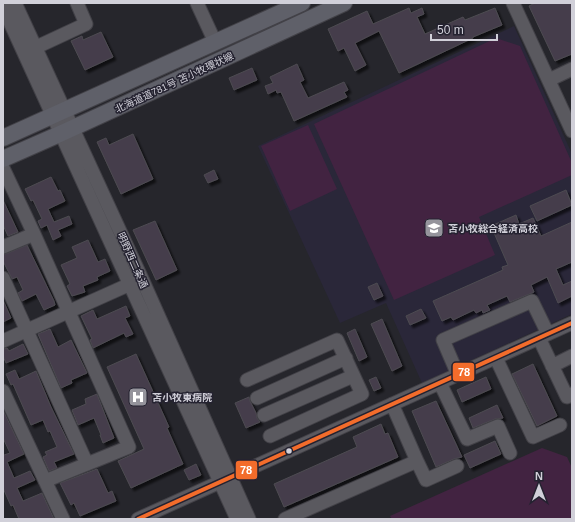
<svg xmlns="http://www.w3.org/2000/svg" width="575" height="522" viewBox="0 0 575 522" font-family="Arial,'Noto Sans JP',sans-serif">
  <defs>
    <filter id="shadow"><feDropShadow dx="3" dy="3" stdDeviation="1" flood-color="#0009"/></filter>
  </defs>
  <rect width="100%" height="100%" fill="#26262c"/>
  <path fill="#2a2739" d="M514,26l58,128v160l-150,69 -36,-80 -46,20 -82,-177z"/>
  <path fill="#422341" d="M496,38l24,8 52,117v12l-93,42 16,38 -101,45 -80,-176z
    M308,125l29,64 -47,22 -29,-65z
    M542,448l25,9 5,11v51h-180l-2,-3z"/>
  <path fill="#453e4c" stroke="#4d4b51" filter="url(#shadow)" d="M535,3h37v51l-17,7 -26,-55z
    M409,8l2,5 11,-5 2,6 -7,3 8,17 38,-17 2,3 30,-12 7,17 -29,12v1l-74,35 -20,-42 -24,12 11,22 -11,6 -11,-23 -6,3 -10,-22 39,-18 6,13z
    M101,32l12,25 -28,13 -14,-29 11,-5 1,4z
    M297,64l7,16 -4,2 8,16 36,-16 4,8 -4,2 3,5 -53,24 -13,-29 -4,1 -1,-3 -8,4 -3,-8 8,-3 -3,-6z
    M252,68l5,12 -23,10 -5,-12z
    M133,134l20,45 -32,15 -24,-52 9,-4 3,7z
    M214,170l4,9 -10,4 -4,-8z
    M51,177l7,14 2,-1 5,11 -17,8 6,13 15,-6 3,8 -14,6 3,6 -8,4 -6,-15 -6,3 -3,-7 4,-2 -9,-19 -2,1 -6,-12z
    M566,190l6,15 -35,16 -7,-15z
    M3,200l15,32 -10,4 -5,-11z
    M516,215l3,9 14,-6 8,18 31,-14v40l-16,7 7,16 9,-4v15l-14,7 -11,-26 -16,8 3,7 -2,1 -22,9 -3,-6 -20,9 3,5 -7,3 -1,-3 -6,3 -2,-3 -21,10 -2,-3 -9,4 -9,-20 70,-31 -1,-3 6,-2 -17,-39z
    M155,221l22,49 -21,10 -23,-50z
    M88,240l10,22 7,-3 5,12 -13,6 1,3 -15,6 2,6 -13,4 -5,-10 3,-2 -9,-19 16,-7 -5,-11z
    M27,245l27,56 1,4 -11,5 -8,-16 -14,7 -4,-8 5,-3 -6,-13 -5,2 -9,-18v-6z
    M377,283l6,13 -9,4 -6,-13z
    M3,300l8,18 -8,4z
    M126,306l4,10 -5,2 8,16 -7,3 -2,-4 -31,15 -3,-8 2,-1 -11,-23 12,-6 4,9z
    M421,309l5,9 -16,7 -4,-9z
    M382,319l20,47 -10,5 -21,-47z
    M50,329l8,18 13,-7 16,33 -16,7 1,3 -11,5 -23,-54z
    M355,329l12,28 -8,4 -12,-28z
    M23,344l5,10 -22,9 -3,-7v-7l4,-1 2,3z
    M136,354l33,73 -2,1 16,36 -52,24 -13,-27 26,-12 -37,-82z
    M533,364l24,52 -20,10 -25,-52z
    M15,370l4,9 17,-8 15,36 23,47 -20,8 3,6 -8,3 -6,-14 4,-2 -2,-3 12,-5 -7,-16 -2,1 -5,-12 -12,5 -18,-41 -2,1 -5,-11z
    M376,377l5,11 -7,3 -5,-11z
    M486,377l5,12 -29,13 -5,-12z
    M97,394l17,44 -11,5 -3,-8h1l-7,-17 -16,7 -6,-15 14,-6 -1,-5z
    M249,397l1,4 6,12 1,5 3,4 -14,6 -11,-25z
    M436,401l26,56 -8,2 -18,8 -24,-56z
    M497,405l6,13 -8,1 -22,9 -4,-10z
    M3,410l21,44 -17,8 7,16 16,-7 5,9 -18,8 6,13 19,-8 12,26h-35l-6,-14 -2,1 -8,-18v-34l1,1 6,-2 -7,-15z
    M381,424l4,10 3,-1 10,24 -114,50 -10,-23 83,-37 -4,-10z
    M495,441l6,13 -31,14 -6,-13z
    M196,464l5,11 -12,5 -5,-10z
    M97,469l11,24 4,-2 4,10 -36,15 -6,-13 -3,2 -11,-22z"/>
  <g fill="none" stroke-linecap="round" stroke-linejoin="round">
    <defs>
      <path id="minor" d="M15,3l127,276 107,240
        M197,3l18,39
        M513,3l59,128
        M3,7l234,512
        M28,51l58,-27 -9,-21
        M549,80l23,-11
        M3,168l31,66 95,213 -84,34
        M3,247l31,-13
        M3,278l84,186
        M539,338l28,59 5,-3
        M3,341l134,-60
        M496,358l37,79 27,-12
        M552,366l20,-10
        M458,375l-15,-35 89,-39 16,33
        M247,380l90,-40 25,54 -92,42
        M440,383l27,56 31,-13 12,27
        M3,391l60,128
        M257,398l89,-40
        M264,415l89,-39
        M417,461l9,19 31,-14
        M138,519l434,-196
        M285,519l132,-58 -25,-57"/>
      <path id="major" d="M3,138l299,-135
        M3,159l59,-26 282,-130"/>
    </defs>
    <use href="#minor" stroke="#424147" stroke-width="15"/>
    <use href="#major" stroke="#424147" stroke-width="18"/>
    <use href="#minor" stroke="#5a595f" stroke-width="13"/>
    <use href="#major" stroke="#5f6069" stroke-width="16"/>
    <defs>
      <path id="bus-1" d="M138,519l434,-196"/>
    </defs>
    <use href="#bus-1" stroke="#242230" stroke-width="7"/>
    <use href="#bus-1" stroke="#f36c2b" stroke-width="4"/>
  </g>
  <defs>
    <symbol id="school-square" viewBox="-11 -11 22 22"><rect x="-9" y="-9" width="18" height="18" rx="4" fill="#95949c" stroke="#242230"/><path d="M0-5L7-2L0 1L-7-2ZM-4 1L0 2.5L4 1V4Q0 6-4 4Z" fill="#fff"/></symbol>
    <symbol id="hospital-square" viewBox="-11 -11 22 22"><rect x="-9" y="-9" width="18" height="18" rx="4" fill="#95949c" stroke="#242230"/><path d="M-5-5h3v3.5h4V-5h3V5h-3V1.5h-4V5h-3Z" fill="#fff"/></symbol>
  </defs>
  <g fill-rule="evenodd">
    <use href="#school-square" x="423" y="217" width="22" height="22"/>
    <use href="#hospital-square" x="127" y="386" width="22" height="22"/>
  </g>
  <circle fill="#d1d0d9" stroke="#242230" stroke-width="1.5" cx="289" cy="451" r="3.5"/>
  <g text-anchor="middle" stroke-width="3" stroke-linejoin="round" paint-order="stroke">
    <g font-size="10" fill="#d1d0d9" stroke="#242230">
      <text transform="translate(174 82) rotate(-25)" y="4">北海道道781号 苫小牧環状線</text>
      <text transform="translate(133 260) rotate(66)" y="4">明野西二条通</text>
    </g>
    <g font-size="10" font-weight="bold" fill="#d1d0d9" stroke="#242230" text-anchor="start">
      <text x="448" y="232">苫小牧総合経済高校</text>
      <text x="152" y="401">苫小牧東病院</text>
    </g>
  </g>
  <g stroke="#242230" stroke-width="1.5">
    <rect x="452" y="362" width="23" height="20" rx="4" fill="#f36c2b"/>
    <rect x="235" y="460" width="23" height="20" rx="4" fill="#f36c2b"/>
  </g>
  <g font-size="11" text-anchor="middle" font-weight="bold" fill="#fff">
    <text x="464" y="376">78</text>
    <text x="246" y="474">78</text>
  </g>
  <rect width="575" height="522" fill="none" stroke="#d1d0d9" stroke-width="8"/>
  <g transform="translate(539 486)" stroke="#242230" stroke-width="3" paint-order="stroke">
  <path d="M0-3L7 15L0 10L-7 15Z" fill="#d1d0d9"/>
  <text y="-6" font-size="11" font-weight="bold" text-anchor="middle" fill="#d1d0d9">N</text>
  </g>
  <path d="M431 34v6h66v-6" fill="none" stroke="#d1d0d9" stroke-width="2"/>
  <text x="437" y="34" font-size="12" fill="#d1d0d9" stroke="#242230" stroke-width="3" paint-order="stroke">50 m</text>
</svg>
